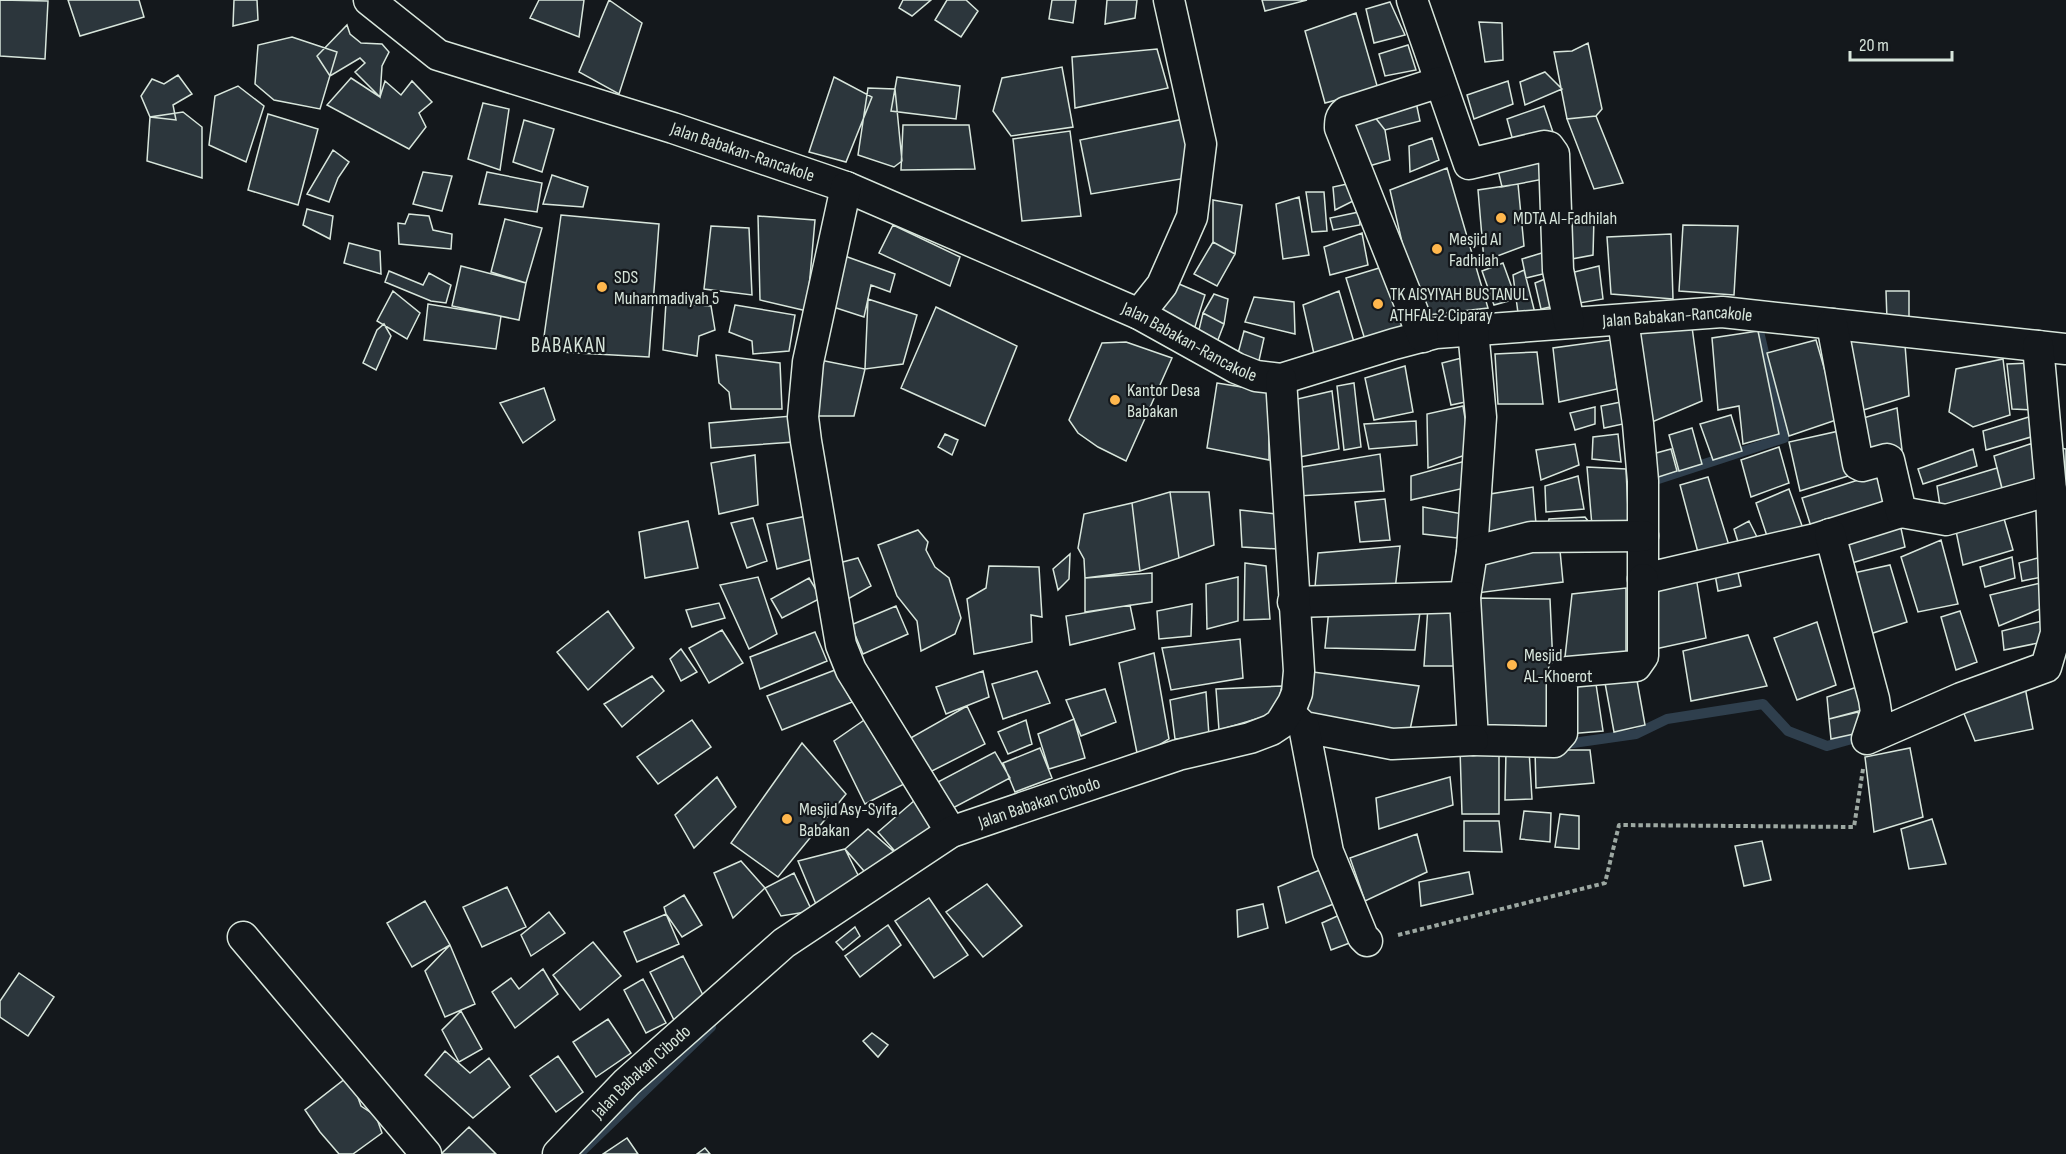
<svg xmlns="http://www.w3.org/2000/svg" width="2066" height="1154" viewBox="0 0 2066 1154" font-family="'Sofia Sans Condensed',sans-serif">
  <rect width="100%" height="100%" fill="#14181c"/>
  <g fill="none" stroke-linecap="round" stroke-linejoin="round">
    <path stroke="#2f3f4d" stroke-width="10" d="M1646,483l138,-45 -27,-115h6
      M1559,745l77,-11 31,-15 96,-15 25,27 39,15 39,-11
      M579,1154l132,-127"/>
  </g>
  <path fill="#2c363c" stroke="#d8e6dc" stroke-width="1.5" d="M0,0l48,1 -3,58 -45,-3z
    M68,0h71l5,17 -64,19z
    M234,0h23l1,20 -25,6z
    M539,0h45l-5,37 -49,-19z
    M609,0l33,23 -23,71 -40,-22z
    M903,0h28l-19,16 -13,-8z
    M947,0h19l12,11 -17,26 -26,-17z
    M1052,0h24l-3,23 -24,-4z
    M1107,0h30l-2,18 -30,6z
    M1262,0h45l-42,11z
    M1390,2l15,33 -31,8 -8,-34z
    M1390,2l15,33 -31,8 -8,-34z
    M1356,13l22,76 -53,14 -20,-72z
    M1479,22l23,1 1,37 -18,2z
    M347,25l3,9 11,9 21,1 7,8 -7,14 -2,31 -25,-25 10,-9 -5,-5 -30,18 -13,-20z
    M292,37l45,15 -17,57 -46,-9 -19,-16 3,-39z
    M1588,43l14,66 -6,7 -29,3 -13,-67 18,-1z
    M1408,45l8,25 -31,6 -6,-22z
    M1157,49l11,39 -93,20 -3,-51z
    M1062,67l11,60 -62,9 -18,-25 9,-33z
    M1545,72l17,17 -37,16 -5,-23z
    M178,75l14,19 -19,11 3,15 -26,-3 -9,-21 11,-17 12,5z
    M834,77l38,20 -26,65 -37,-10z
    M897,77l63,9 -4,33 -65,-8z
    M351,78l29,19 5,-16 16,14 11,-14 20,21 -13,11 7,14 -17,22 -82,-44z
    M1508,81l5,23 -39,15 -7,-24z
    M238,86l26,20 -18,56 -37,-17 6,-49z
    M868,88l27,1 7,72 -8,6 -36,-12z
    M1416,102l4,19 -35,9 -11,-14z
    M483,103l26,6 -9,61 -32,-11z
    M1544,106l11,32 -39,14 -9,-33z
    M183,112l19,15v51l-55,-17 3,-44z
    M268,114l50,15 -20,76 -50,-15z
    M1374,116l11,14 5,30 -28,8 -16,-44z
    M1596,116l27,67 -29,6 -27,-70z
    M1184,119l9,58 -102,17 -11,-54z
    M524,120l30,9 -12,43 -29,-10z
    M903,125h66l6,44 -74,1z
    M1070,131l11,85 -59,5 -9,-82z
    M1432,138l7,22 -29,12 -1,-26z
    M333,150l16,12 -11,16 -9,24 -22,-8z
    M1541,152l8,26 -47,9 -5,-21z
    M1447,168l41,140 -69,8 -29,-126z
    M423,172l29,4 -10,35 -29,-7z
    M487,172l55,11 -5,29 -58,-8z
    M552,175l36,12 -5,20 -40,-3z
    M1352,183l3,17 -20,10 -2,-23z
    M1518,184l6,62 -40,15 -6,-71z
    M1306,192h18l3,39 -15,1z
    M1299,197l10,58 -26,4 -7,-55z
    M1213,200l29,5 -7,49 -22,-12z
    M307,209l26,7 -3,23 -27,-14z
    M1359,212l1,13 -27,5 -3,-12z
    M409,214l20,2 4,14 19,4 -1,15 -52,-5 -1,-21 7,1z
    M561,215l98,9 -10,133 -107,-6z
    M758,216l57,4 -8,91 -47,-11z
    M1594,218l-1,37 -32,6 4,-41z
    M505,219l37,9 -16,55 -35,-11z
    M893,225l67,32 -10,29 -71,-33z
    M1683,225l55,1 -4,69 -55,-4z
    M711,226l38,2 3,67 -48,-6z
    M1362,233l6,32 -38,10 -6,-28z
    M1671,234l2,65 -62,-5 -4,-57z
    M1213,242l22,12 -18,32 -23,-12z
    M349,243l31,8 1,23 -37,-11z
    M1545,252l6,20 -25,6 -4,-19z
    M842,255l53,19 -5,18 -19,-7 -7,32 -37,-12z
    M1503,263l13,36 -22,6 -12,-34z
    M1389,265l20,66 -43,12 -20,-65z
    M461,266l65,17 -7,37 -67,-14z
    M1599,266l4,33 -35,6 -6,-30z
    M1524,270l11,43h-17l-5,-38z
    M389,271l34,14 6,-12 22,12 -5,18 -15,-2 -46,-19z
    M1555,275l8,29 -22,5 -6,-26z
    M1172,281l33,14 -12,38 -34,-23z
    M393,291l27,22 -13,26 -30,-18z
    M1339,291l17,58 -40,14 -13,-58z
    M1886,291h23v33l-22,-4z
    M1214,294l14,5 -4,25 -21,-11z
    M1254,297l40,5 1,32 -50,-12z
    M868,299l49,16 -14,49 -38,5z
    M666,302l45,4 4,24 -16,6 -2,20 -34,-6z
    M428,304l73,12 -5,33 -72,-9z
    M735,305l60,10 -6,36 -36,3 -1,-13 -23,-9z
    M936,307l81,39 -32,80 -84,-38z
    M1203,313l21,11 -8,21 -18,-11z
    M384,324l7,12 -15,34 -13,-7 14,-33z
    M1692,327l10,74 -57,24 -11,-91z
    M1244,331l20,7 -6,27 -21,-8z
    M1758,331l21,103 -36,10 -4,-38 -21,4 -6,-72z
    M1839,332l66,13 4,51 -52,16z
    M1611,340l6,49 -58,13 -6,-54z
    M1816,340l23,79 -50,17 -22,-83z
    M1126,342l46,16 -46,103 -28,-14 -20,-14 -9,-13 33,-77z
    M1485,352l9,44 -43,9 -9,-42z
    M1537,352l6,52h-45l-3,-50z
    M716,355l64,8 2,46h-51l-2,-17 -10,-9z
    M2003,359l7,56 -37,12 -24,-15 7,-43z
    M820,360l45,9 -11,47h-41z
    M2031,363l4,47 -23,-1 -5,-45z
    M1405,366l8,46 -39,8 -9,-42z
    M1217,383l55,9 -3,28v40l-62,-12z
    M1354,383l7,64 -17,3 -7,-64z
    M544,388l11,32 -32,23 -23,-40z
    M1332,391l7,58 -40,8 -6,-57z
    M1621,402l2,22 -19,4 -3,-22z
    M1463,406l8,47 -43,15 -1,-54z
    M1595,407v17l-20,6 -5,-17z
    M1897,408l5,42 -39,7 -3,-38z
    M1731,415l11,36 -29,9 -13,-36z
    M792,416l2,26 -83,6 -2,-25z
    M2032,416l6,19 -52,15 -3,-19z
    M1416,421l1,24 -48,4 -5,-25z
    M1692,428l10,36 -23,7 -10,-36z
    M1839,431l9,45 -48,15 -11,-49z
    M945,434l13,6 -6,15 -14,-8z
    M1618,434l3,28 -29,-3 1,-22z
    M2033,443l12,45 -40,13 -11,-45z
    M1575,444l4,21 -38,15 -5,-30z
    M1779,447l10,36 -38,14 -10,-37z
    M2060,448l6,1v56z
    M1671,449l6,22 -31,10 -1,-25z
    M1973,449l4,17 -54,18 -5,-15z
    M1380,454l4,37 -86,5 4,-29z
    M755,455l3,50 -39,9 -8,-51z
    M1469,460l-4,28 -54,12v-24z
    M1587,467l39,2 3,61 -37,-4z
    M1997,468l7,28 -62,23 -5,-33z
    M1883,472l9,35 -79,26 -11,-35z
    M1578,476l6,33 -38,3 -1,-26z
    M1708,477l23,75 -31,8 -20,-75z
    M1533,487l3,37 -50,9 -2,-38z
    M1789,489l17,48 -35,11 -15,-45z
    M1170,492h39l5,53 -35,13z
    M1170,492l9,66 -39,13 -8,-68z
    M1385,499l5,41 -30,2 -5,-40z
    M1132,503l8,68 -55,7 -1,-19 -6,-11 6,-34z
    M1423,507l40,7 -6,24 -34,-4z
    M1240,510l36,4 1,35 -35,-2z
    M2003,515l10,35 -50,15 -7,-34z
    M807,516l9,42 -39,11 -10,-45z
    M1585,517l7,9 -45,3 2,-10z
    M753,518l14,43 -20,7 -16,-45z
    M1899,519l6,28 -63,19 -7,-30z
    M688,521l10,47 -53,10 -6,-46z
    M1749,521l13,26 -20,8 -8,-26z
    M918,530l10,12 -2,8 9,17 14,11 12,40 -6,16 -34,17 -4,-30 -20,-25 -19,-51z
    M1559,540l4,42 -86,11 4,-42z
    M1941,540l17,64 -40,8 -17,-55z
    M1400,546l-5,44 -80,-3 3,-34z
    M1070,554l-1,25 -11,11 -5,-21z
    M2045,556l2,20 -25,5 -3,-18z
    M2012,557l3,21 -30,9 -5,-20z
    M858,558l13,28 -23,13 -13,-35z
    M1245,563l21,3 4,53 -26,1z
    M1736,564l5,22 -23,5 -4,-22z
    M1890,565l17,57 -40,13 -18,-61z
    M989,566l50,1 3,50 -11,-2 1,27 -58,12 -7,-55 19,-11z
    M1152,573v29l-67,10v-34z
    M758,577l19,57 -28,15 -29,-64z
    M1238,577v44l-31,8 -1,-45z
    M1696,577l10,61 -60,13 7,-63z
    M809,578l12,20 -39,20 -11,-19z
    M2045,582l2,24 -48,20 -9,-31z
    M1626,588v72l-62,6 8,-72z
    M1477,598l73,1 6,134 -79,-2z
    M719,603l6,15 -33,9 -6,-17z
    M1192,604l-1,32 -32,3 -2,-28z
    M1130,605l5,24 -65,16 -4,-29z
    M896,606l12,28 -45,20 -12,-29z
    M1428,606l30,4 3,56h-37z
    M1329,609l91,3 -5,38 -90,-2z
    M608,611l26,37 -46,42 -31,-38z
    M1960,611l17,51 -21,8 -15,-53z
    M2046,620l2,21 -44,9 -2,-19z
    M1817,622l19,63 -39,15 -23,-62z
    M722,630l21,33 -34,20 -20,-35z
    M815,632l12,29 -67,28 -10,-32z
    M1748,635l19,51 -76,15 -8,-50z
    M1240,639l3,39 -72,12 -9,-42z
    M681,649l16,23 -16,9 -11,-22z
    M1154,653l15,86 -31,19 -19,-95z
    M835,670l17,32 -70,28 -15,-34z
    M983,671l6,26 -43,17 -10,-27z
    M1037,671l13,32 -47,16 -11,-35z
    M1313,672l106,14 -10,49 -109,-24z
    M1636,675l9,50 -31,7 -9,-49z
    M652,676l12,15 -42,36 -18,-23z
    M1596,684l7,47 -35,3 1,-47z
    M1863,685l7,23 -41,11 -2,-22z
    M1282,686l-6,27 -57,17 -3,-41z
    M2025,687l8,42 -58,12 -14,-35z
    M1105,689l11,33 -35,14 -15,-36z
    M1206,692l3,44 -34,3 -5,-39z
    M967,706l18,38 -59,30 -19,-34z
    M1858,712l5,20 -32,7 -2,-20z
    M870,716l38,66 -43,22 -31,-63z
    M1074,719l11,39 -36,11 -11,-35z
    M692,720l19,27 -53,37 -21,-27z
    M1026,720l6,24 -24,10 -10,-22z
    M802,743l44,51 -68,83 -47,-34z
    M1040,748l12,30 -37,14 -12,-29z
    M1910,748l13,69 -49,15 -9,-75z
    M1460,749l39,3v62h-37z
    M1506,750h23l3,49 -27,1z
    M1535,750h55l4,33 -58,5z
    M995,752l15,26 -59,31 -15,-26z
    M717,777l19,30 -42,41 -19,-33z
    M1450,777l3,28 -74,24 -3,-31z
    M915,800l22,29 -37,28 -22,-25z
    M1524,811l27,2 -1,29 -30,-3z
    M1560,814l19,2v33l-24,-2z
    M1932,819l14,45 -37,5 -8,-40z
    M1464,821h35l3,31 -38,-1z
    M868,829l32,28 -30,21 -25,-29z
    M1417,834l10,38 -62,29 -15,-43z
    M1762,841l9,39 -27,6 -9,-40z
    M845,849l14,28 -41,32 -20,-48z
    M741,861l24,27 -32,30 -19,-45z
    M1327,867l9,36 -50,20 -8,-36z
    M1469,872l4,22 -52,12 -2,-24z
    M794,873l18,38 -31,5 -16,-28z
    M987,884l35,42 -39,31 -37,-45z
    M507,887l19,40 -44,20 -19,-40z
    M684,895l18,30 -20,12 -16,-23 -2,-7z
    M929,898l39,57 -34,23 -39,-57z
    M425,901l25,44 -38,22 -25,-44z
    M1263,904l5,24 -30,9 -1,-27z
    M549,912l16,21 -34,23 -10,-21z
    M1346,912l9,29 -24,9 -9,-27z
    M666,914l13,30 -42,18 -13,-30z
    M888,925l13,20 -41,32 -15,-21z
    M855,927l5,9 -17,14 -7,-8z
    M593,942l28,34 -41,34 -27,-35z
    M450,945l25,59 -30,13 -20,-46z
    M683,956l22,43 -29,25 -26,-52z
    M543,969l15,25 -43,34 -23,-36 19,-14 8,11z
    M19,973l35,24 -26,39 -28,-19v-16z
    M643,979l23,44 -20,10 -22,-43z
    M461,1011l21,38 -23,13 -17,-32z
    M608,1019l23,34 -35,24 -23,-35z
    M872,1033l16,12 -10,12 -15,-16z
    M445,1051l25,22 19,-15 21,29 -37,31 -48,-43z
    M558,1056l25,36 -27,20 -26,-36z
    M350,1075l11,31 15,10 6,17 -29,21h-14l-19,-22 -15,-22z
    M469,1127l27,27h-55z
    M627,1138l11,16h-35z
    M705,1148l5,6h-13z"/>
  <g fill="none" stroke-linecap="round" stroke-linejoin="round">
    <defs>
      <g id="minor">
        <path id="s1" d="M369,0l69,55 235,73 173,59 293,127 97,54 20,8 25,3 113,-35 42,-11 286,-21 344,37"/>
        <path d="M1412,0l57,164 75,-18 5,1 5,7 4,116 11,52"/>
        <path d="M846,187l-38,175 -5,55 3,24 35,204 10,25 100,162"/>
        <path d="M1139,314l23,-29 30,-68 9,-73 -32,-144"/>
        <path d="M1623,320l15,104 5,57v98l172,-40 86,-27"/>
        <path d="M1832,324l26,140 4,2 25,-7 2,1 12,52 45,8 105,-30"/>
        <path d="M1423,337l-83,-209c0,-7 0,-11 6,-16l94,-30"/>
        <path d="M1830,534l44,165 2,13 -9,27 94,-41 85,-31 10,-34 -5,-143 -13,-144"/>
        <path d="M1472,552l9,-135 -8,-87"/>
        <path d="M1643,579v77l-7,10 -68,6 -5,2 -1,4v55l-8,9 -81,-2 -8,-143 7,-45 59,-15 112,-1"/>
        <path d="M1293,602l172,-5"/>
        <path d="M1291,715l13,12 88,17 81,-4"/>
        <path d="M1304,727l24,125 35,85 4,4"/>
        <path d="M243,937l183,217"/>
        <path id="s2" d="M558,1154l69,-72 157,-139 167,-111 227,-77 72,-17 21,-8 9,-6 13,-21 4,-10 2,-22 -18,-292"/>
      </g>
    </defs>
    <use href="#minor" stroke="#d8e6dc" stroke-width="33"/>
    <path stroke="#9da8a2" stroke-width="4" stroke-dasharray="4.5 3" stroke-linecap="butt" d="M1398,935l207,-52 14,-58 235,2 9,-58"/>
    <use href="#minor" stroke="#14181c" stroke-width="30"/>
  </g>
  <g fill="#ffb74d" stroke="#14181c" stroke-width="2">
    <circle cx="1501" cy="218" r="6"/>
    <circle cx="1437" cy="249" r="6"/>
    <circle cx="602" cy="287" r="6"/>
    <circle cx="1378" cy="304" r="6"/>
    <circle cx="1115" cy="400" r="6"/>
    <circle cx="1512" cy="665" r="6"/>
    <circle cx="787" cy="819" r="6"/>
  </g>
  <g text-anchor="middle" stroke-width="4.5" stroke-linejoin="round" paint-order="stroke">
    <g font-size="18" fill="#d8e6dc" stroke="#14181c">
      <text dy="6" stroke="none"><textPath href="#s1" startOffset="408">Jalan Babakan-Rancakole</textPath></text>
      <text dy="6" stroke="none"><textPath href="#s1" startOffset="1398">Jalan Babakan-Rancakole</textPath></text>
      <text dy="6" stroke="none"><textPath href="#s1" startOffset="894">Jalan Babakan-Rancakole</textPath></text>
      <text dy="6" stroke="none"><textPath href="#s2" startOffset="603">Jalan Babakan Cibodo</textPath></text>
      <text dy="6" stroke="none"><textPath href="#s2" startOffset="117">Jalan Babakan Cibodo</textPath></text>
    </g>
    <g font-size="18" fill="#d8e6dc" stroke="#14181c" text-anchor="start">
      <text x="1513" y="224">MDTA Al-Fadhilah</text>
      <text x="1449" y="245">Mesjid Al<tspan x="1449" dy="21">Fadhilah</tspan></text>
      <text x="614" y="283">SDS<tspan x="614" dy="21">Muhammadiyah 5</tspan></text>
      <text x="1390" y="300">TK AISYIYAH BUSTANUL<tspan x="1390" dy="21">ATHFAL 2 Ciparay</tspan></text>
      <text x="1127" y="396">Kantor Desa<tspan x="1127" dy="21">Babakan</tspan></text>
      <text x="1524" y="661">Mesjid<tspan x="1524" dy="21">AL-Khoerot</tspan></text>
      <text x="799" y="815">Mesjid Asy-Syifa<tspan x="799" dy="21">Babakan</tspan></text>
    </g>
    <g font-size="21" letter-spacing="1.5" fill="#d8e6dc" stroke="#14181c">
      <text x="569" y="352">BABAKAN</text>
    </g>
  </g>
  <path d="M1850 51v9h102v-9" fill="none" stroke="#d8e6dc" stroke-width="3"/>
  <text x="1859" y="51" font-size="18" fill="#d8e6dc" stroke="#14181c" stroke-width="4.5" paint-order="stroke">20 m</text>
</svg>
